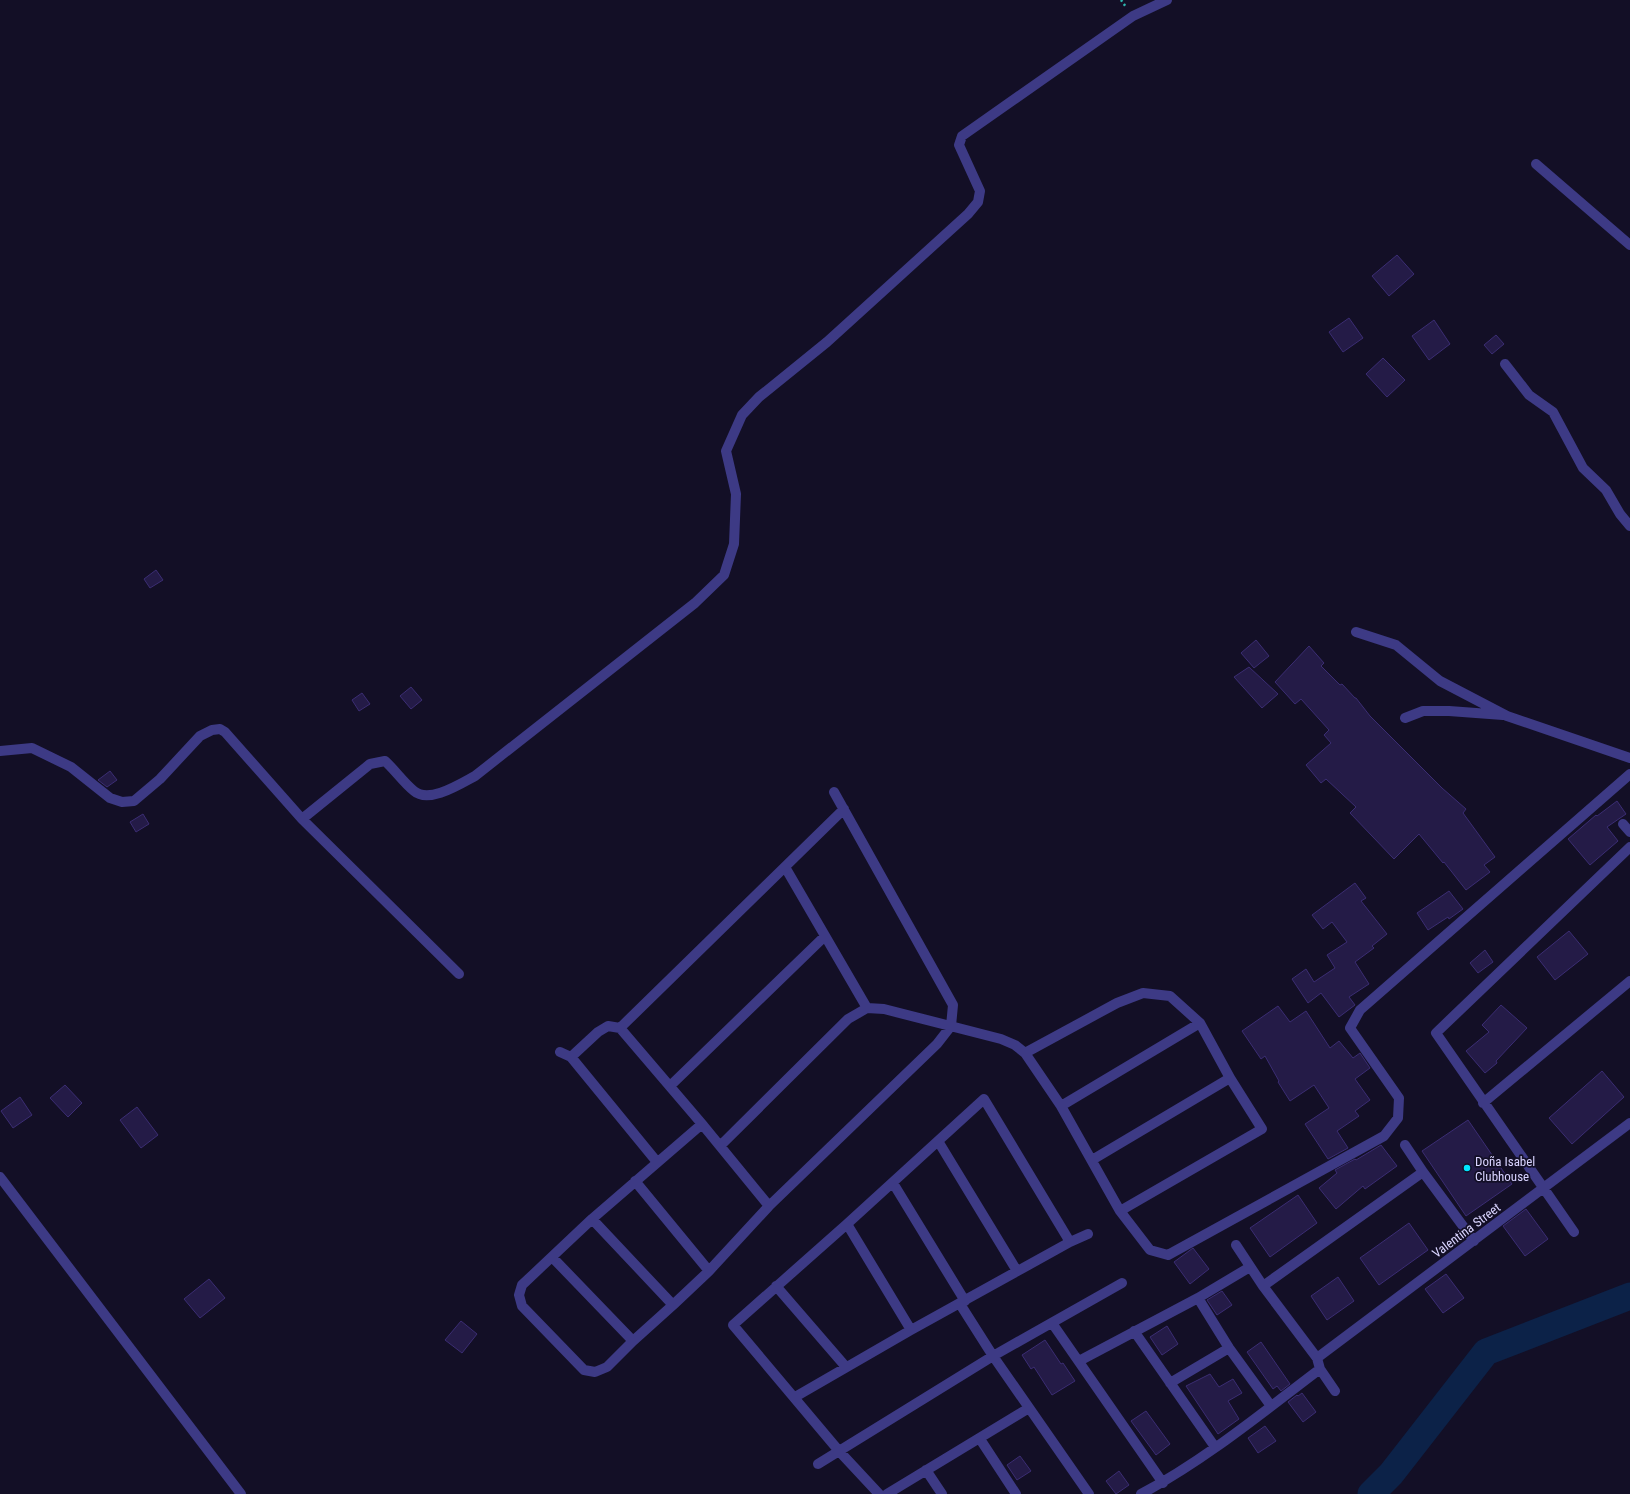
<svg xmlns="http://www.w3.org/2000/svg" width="1630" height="1494" viewBox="0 0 1630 1494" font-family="'Roboto Condensed',sans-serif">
  <rect width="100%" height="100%" fill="#130f26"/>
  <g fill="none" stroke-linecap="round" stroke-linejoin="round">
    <path stroke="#0c2248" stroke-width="27" d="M1371,1494l20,-20 95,-122 144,-56"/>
  </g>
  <path fill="#241b47" stroke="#3b2d73" d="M1397,255l17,19 -25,22 -17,-20z
    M1349,318l14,20 -20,14 -14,-20z
    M1434,320l16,24 -21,16 -17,-24z
    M1496,335l8,9 -12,10 -8,-9z
    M1383,358l22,22 -18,17 -21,-23z
    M156,570l7,10 -13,8 -6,-9z
    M1256,640l13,16 -15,12 -13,-15z
    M1309,646l15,17 -3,3 19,19 2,-1 13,14h1l14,18 72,72 24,21 -3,4 32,44 -11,8 6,7 -24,18 -22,-28 -1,1 -24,-29 -25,25 -44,-46 6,-6 -30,-28 -5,4 -15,-18 25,-22 -7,-8 5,-5 -28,-31 -6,5 -20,-22z
    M1249,667l29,27 -16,14 -28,-31z
    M411,687l11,13 -11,9 -11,-13z
    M362,693l8,11 -11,7 -7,-11z
    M110,771l7,9 -10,7 -9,-7z
    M1617,801l9,13 -19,13 11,14 -28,24 -22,-26 28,-24 1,1z
    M143,814l6,10 -13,8 -6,-10z
    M1355,883l11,15 -5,3 26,33 -15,12 2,2 -19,14 14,22 -20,13 6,8 -16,12 -18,-24 -13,10 -16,-24 14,-10 8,13 21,-14 -8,-13 20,-13 -15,-20 -9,7 -11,-14z
    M1449,891l14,18 -14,10 -1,-2 -20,13 -11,-17z
    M1569,931l19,23 -33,26 -18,-23z
    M1485,950l8,12 -15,11 -8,-10z
    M1501,1005l26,23 -31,33 1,2 -12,10 -19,-22 23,-19 -7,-7z
    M1278,1006l12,16 16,-11 24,37 9,-7 14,17 7,-5 10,15 -15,11 15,21 -15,11 4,5 -22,15 11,17 -20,11 -23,-35 24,-16 -15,-23 -24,16 -12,-19 1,-1 -14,-25 -4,3 -19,-28z
    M1602,1071l22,26 -52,47 -23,-26z
    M65,1085l17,18 -14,14 -18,-19z
    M20,1097l12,18 -19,13 -12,-17z
    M137,1107l21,28 -17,13 -21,-28z
    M1468,1120l44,64 -46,32 -44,-65z
    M1381,1145l16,21 -32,23 -2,-3 -27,23 -17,-21 18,-15 -2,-3 20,-11 1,1z
    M1298,1195l19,28 -47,34 -20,-29z
    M1526,1209l22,30 -23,17 -22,-30z
    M1409,1223l19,27 -49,35 -19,-27z
    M1193,1248l16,21 -19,15 -16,-22z
    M1446,1274l18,24 -21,15 -18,-24z
    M1338,1277l16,24 -27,19 -16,-24z
    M209,1279l16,19 -25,20 -16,-19z
    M1222,1291l10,14 -15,10 -10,-15z
    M461,1321l16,13 -15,19 -17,-13z
    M1167,1326l11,18 -16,11 -12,-18z
    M1045,1340l16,24 2,-1 12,18 -23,14 -18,-28 -3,2 -9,-14z
    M1261,1342l29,42 -9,7 -4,-5 -4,3 -26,-37z
    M1210,1374l9,13 14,-8 9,14 -14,8 11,18 -21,15 -32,-48z
    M1302,1393l14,19 -13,10 -15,-20 9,-7 1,1z
    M1146,1411l24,33 -14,11 -25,-34z
    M1265,1426l11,15 -18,12 -10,-15z
    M1020,1456l11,15 -14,9 -10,-15z
    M1119,1471l10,14 -13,9 -10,-13z"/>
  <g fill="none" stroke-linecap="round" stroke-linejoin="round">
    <path stroke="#2fb8b0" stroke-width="2.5" stroke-dasharray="2 3" stroke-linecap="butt" d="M1121,0l5,7"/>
    <path stroke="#3d3a85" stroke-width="10" d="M1536,164l94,81
      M1505,364l24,31 24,17 30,56 23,22 14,24 10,12
      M1356,632l40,13 44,36 67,35 123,42
      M1405,718l18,-7h26l54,4
      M0,751l32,-3 39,19 39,31 12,4 12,-1 26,-22 40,-43 12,-6 8,-1 5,3 77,87 68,-55 15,-3c10,9 18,21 29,30 15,13 46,-7 61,-15l220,-173 29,-28 10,-31 2,-50 -10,-43 16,-36 17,-18 68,-55 141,-128 10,-12 2,-11 -21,-46 3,-9 171,-120 34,-16
      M302,819l157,155
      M1623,824l7,8
      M785,867l82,141
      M620,1028l224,-219
      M560,1052l11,5 86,105
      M1025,1053l92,-50 26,-10 27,3 30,27 30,55 32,51 -142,82
      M571,1057l27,-25 10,-6 12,2 82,96 67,82
      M670,1086l155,-150
      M1483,1103l147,-122
      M1061,1106l139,-83
      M702,1124l-110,95 -70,66 -3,10 3,11 62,64 11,2 12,-5 26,-26 40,-36 36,-34 60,-65 168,-162 14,-18 2,-21 -119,-213
      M938,1141l79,130
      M1405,1145l18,27 51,69
      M720,1146l128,-127 19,-11 17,1 117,30 14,6 10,8 36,53 59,105 30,39 18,5 216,-119 14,-18 1,-20 -49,-70 10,-18 270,-236
      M1092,1160l138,-82
      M0,1177l241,317
      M635,1181l74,90
      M893,1183l72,118
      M592,1219l81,86
      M847,1224l64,106
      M1574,1232l-138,-199 194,-186
      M1236,1245l27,41 54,72 3,11 15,22
      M552,1257l81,84
      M776,1286l70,81
      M1263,1286l160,-114
      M1198,1298l31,50 42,58
      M960,1304l33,52 96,138
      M1052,1323l111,160
      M1134,1331l81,116
      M1317,1358l313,-235
      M1079,1361l119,-63 52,-31
      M1170,1383l59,-35
      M795,1397l116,-67 159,-88 18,-8
      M980,1439l36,55
      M818,1464l175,-108 129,-73
      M926,1470l16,24
      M879,1494l-40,-43 -106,-126 114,-101 137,-125 86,143
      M887,1494l142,-86
      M1141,1494c64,-34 122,-82 179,-125"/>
  </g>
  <circle fill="#00e5ff" stroke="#130f26" stroke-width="1.5" cx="1467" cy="1168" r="4"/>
  <g text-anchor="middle" stroke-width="3.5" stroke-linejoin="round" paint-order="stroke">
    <g font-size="13" fill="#d9d4ff" stroke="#130f26" text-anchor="start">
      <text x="1475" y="1166">Doña Isabel<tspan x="1475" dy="15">Clubhouse</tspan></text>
    </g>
    <g font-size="13" fill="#d9d4ff" stroke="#130f26">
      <text transform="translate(1466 1230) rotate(-37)" y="5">Valentina Street</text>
    </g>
  </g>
</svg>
